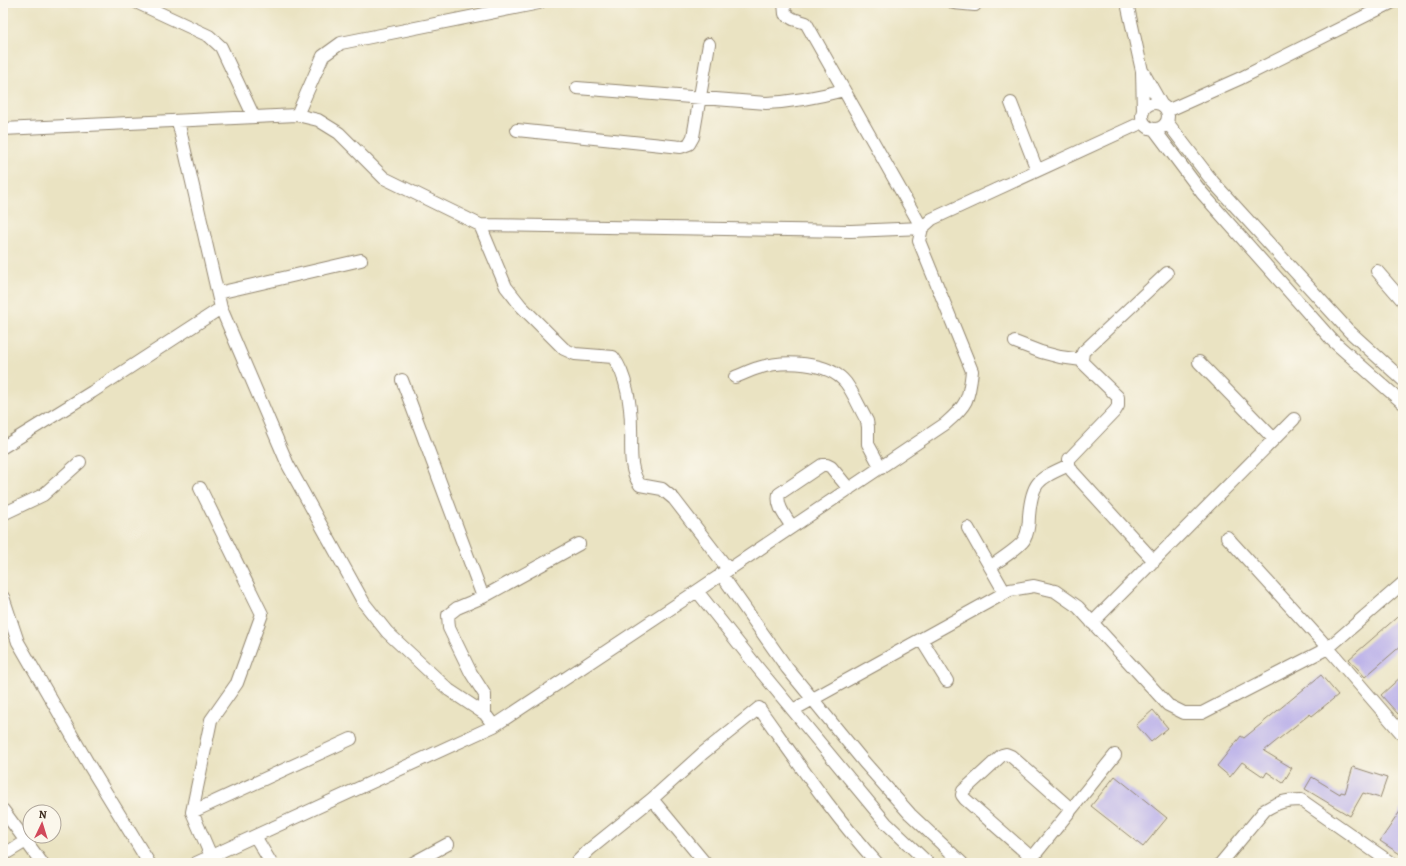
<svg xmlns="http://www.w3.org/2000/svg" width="1406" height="866" viewBox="0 0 1406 866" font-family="Alegreya,serif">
  <rect width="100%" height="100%" fill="#fbf7ec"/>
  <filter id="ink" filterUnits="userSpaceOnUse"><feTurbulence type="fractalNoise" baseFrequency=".025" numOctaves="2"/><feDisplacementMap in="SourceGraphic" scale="8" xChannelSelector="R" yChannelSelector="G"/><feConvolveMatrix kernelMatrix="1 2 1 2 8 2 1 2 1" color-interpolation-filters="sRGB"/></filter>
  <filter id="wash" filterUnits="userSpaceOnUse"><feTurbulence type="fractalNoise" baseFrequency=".012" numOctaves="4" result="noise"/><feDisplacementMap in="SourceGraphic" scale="16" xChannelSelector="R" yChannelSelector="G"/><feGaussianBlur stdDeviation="0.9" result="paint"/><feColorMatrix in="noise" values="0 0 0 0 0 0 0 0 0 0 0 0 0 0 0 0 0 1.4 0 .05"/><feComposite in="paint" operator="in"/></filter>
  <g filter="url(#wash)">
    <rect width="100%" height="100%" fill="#eae3c2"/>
    <g id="blocks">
      <path fill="#bdb4e9" d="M1403,612v32l-38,33 -16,-18z
        M1321,675l17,20 -26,21 -2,-2 -46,37 28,17 -9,15 -16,-11 -3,5 -22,-15 -12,15 -13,-11 24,-30 3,2z
        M1403,675v34l-5,5 -17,-19z
        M1153,710l15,18 -17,14 -15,-17z
        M1353,767l34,11 -7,20 -17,-5 -13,23 -45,-27 7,-12 28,17 1,-2 4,1z
        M1115,776l52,42 -24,29 -52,-41z
        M1403,807v49l-23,-15z"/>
    </g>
  </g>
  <g filter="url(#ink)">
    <use href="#blocks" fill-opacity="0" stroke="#928670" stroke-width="1"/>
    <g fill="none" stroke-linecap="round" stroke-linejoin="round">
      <defs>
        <path id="minor" d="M138,3l71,33 12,11 33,70
          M954,3l21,2
          M1127,3l15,68 1,41
          M1143,72l18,32
          M577,88l189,15c27,-1 52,-6 78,-13
          M1011,103l26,67
          M1142 116a13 13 0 1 1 26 0a13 13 0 1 1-26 0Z
          M1167,111l74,-33 150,-75
          M297,115l26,-59 18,-13 198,-40
          M178,121l43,187 67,157 76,138 23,29 62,58 36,24 9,12
          M1167,122l46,60 136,149 54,49
          M3,129l294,-14 21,5 21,13 45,45 96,47 371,6 71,-3 -116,-205 -13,-4 -8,-5 -1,-11
          M1154,129l48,64 130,147 71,63
          M517,130l164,17 8,-3 4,-7 16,-93
          M480,225l26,62 15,19 43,43 11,5 38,3c14,18 18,50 18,71 1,20 -3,40 9,57l22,4 12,10 54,70
          M1377,271l26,30
          M218,293l143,-33
          M1015,342l26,10 19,5 22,3
          M1199,362l75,77
          M735,377c8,-3 16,-7 23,-9 25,-8 71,-7 88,15 8,11 14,26 21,38l1,6v17l13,24
          M402,380l81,217
          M3,447l89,-55 129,-84
          M200,488l62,126 -25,69 -26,37 -19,92 19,44 4,6
          M3,514l40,-19 37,-33
          M792,527c-6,-10 -16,-21 -13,-33l43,-29h5l4,2 18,22
          M968,528l37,65
          M1227,537l101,111 75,87
          M1154,561l-82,-90 -3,-6v-6l46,-48 3,-5v-9l-35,-34 -1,-3 1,-8 84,-79
          M990,567c7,-5 30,-20 34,-27 4,-7 5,-16 5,-24 3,-36 10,-37 40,-51
          M721,574l66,94 77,94 46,52 52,49
          M697,591l61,77 128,155 42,40
          M3,597l15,45 71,123 60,98
          M1092,623l202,-204
          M921,639l26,42
          M793,710l217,-120 24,-4 21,5 23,16 90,98 16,8h18l126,-65 75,-65
          M485,714v-19l-14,-22 -22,-45 -1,-13 9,-7 26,-11 96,-53
          M652,799l53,64
          M3,810l39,53
          M192,812l159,-73
          M255,836l16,27
          M3,855l23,-14
          M1032,858l-67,-59 -3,-4 1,-4 39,-36 4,-1 5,2 60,53
          M196,863l298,-137 203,-135 248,-167c22,-19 24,-24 27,-53l-53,-130 3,-13 10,-9 211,-97
          M413,863l35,-19
          M576,863l14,-14 62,-50 51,-46 56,-45c38,53 74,107 118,155
          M1028,863l87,-108
          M1221,863l44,-53c13,-8 21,-10 36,-10l90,63"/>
      </defs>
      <use href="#minor" stroke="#928670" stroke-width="14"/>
      <use href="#minor" stroke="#fff" stroke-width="12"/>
    </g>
  </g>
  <rect width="1406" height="866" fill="none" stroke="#fbf7ec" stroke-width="16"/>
  <g transform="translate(42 824) rotate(4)"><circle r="19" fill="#fbf7ec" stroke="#aea59a"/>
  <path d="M0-3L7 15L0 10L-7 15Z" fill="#d1495b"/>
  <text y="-6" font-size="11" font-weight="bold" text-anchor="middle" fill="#3b2a1e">N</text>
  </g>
</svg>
